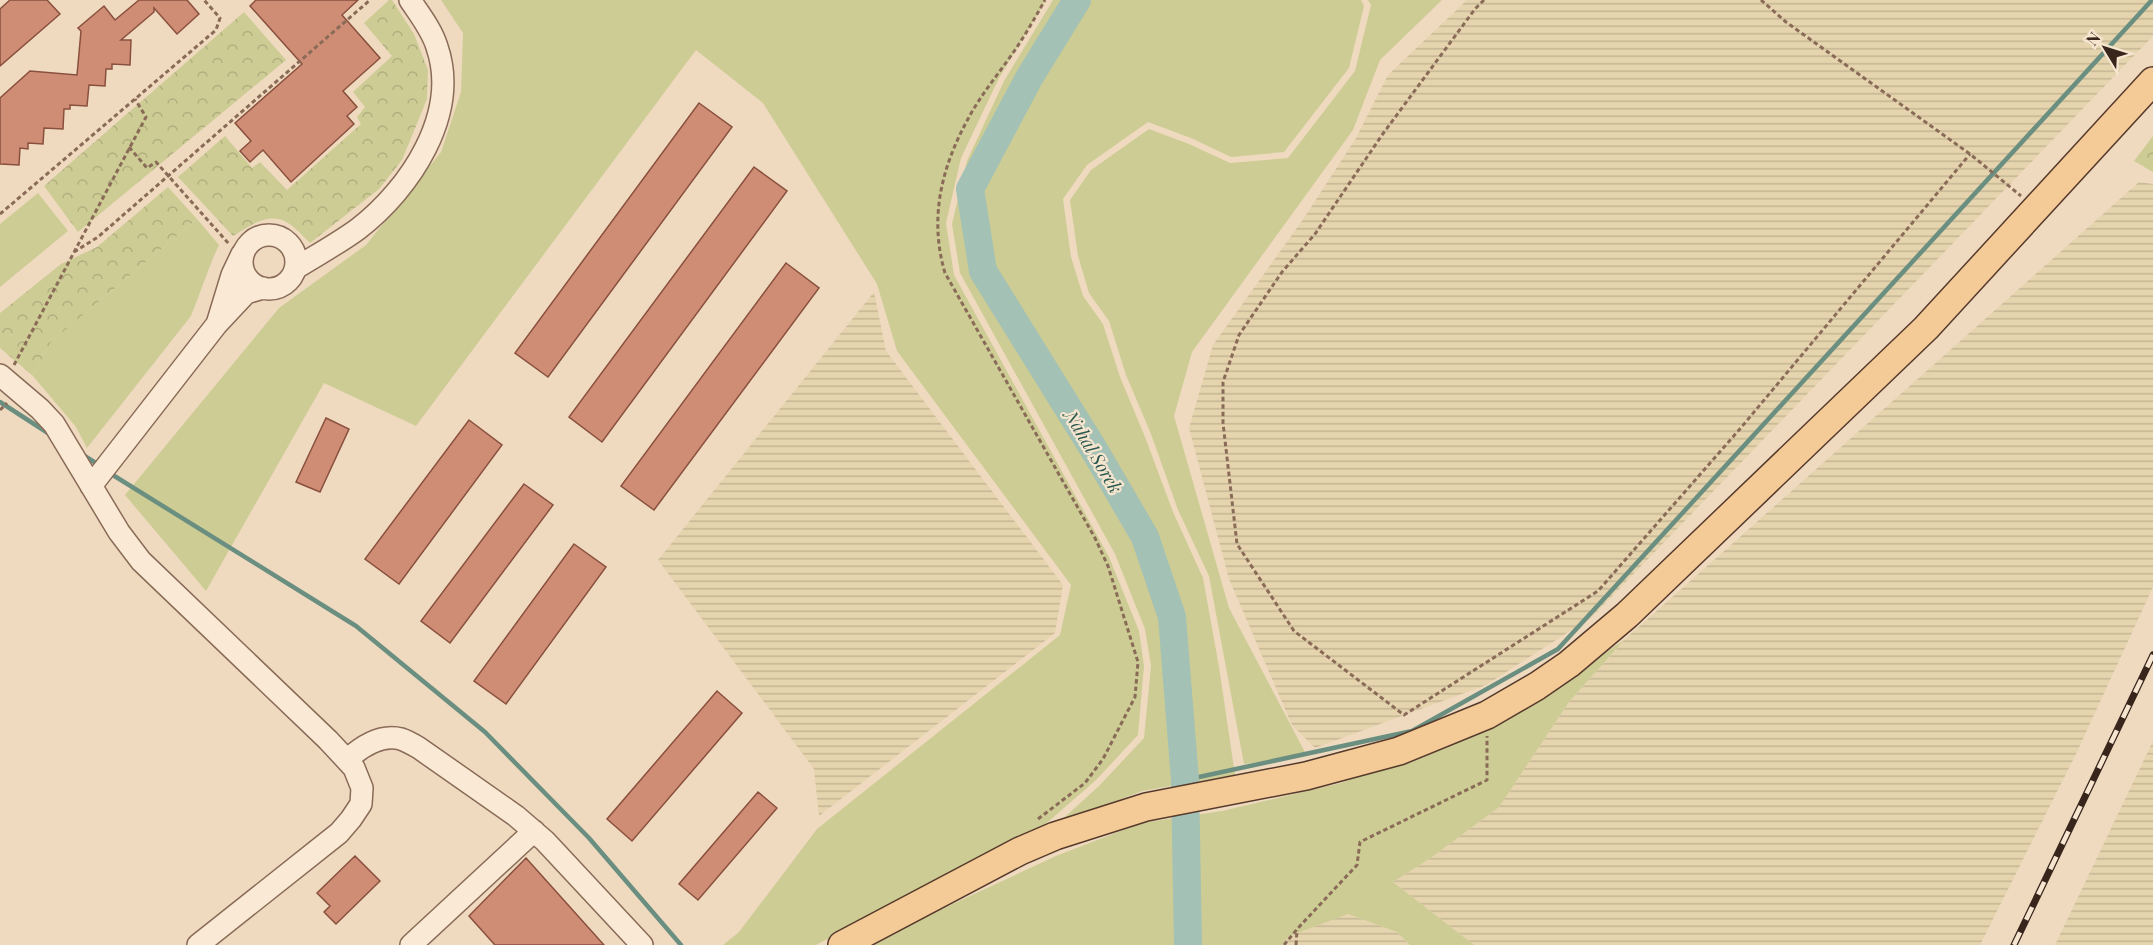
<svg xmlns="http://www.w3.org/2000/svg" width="2153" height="945" viewBox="0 0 2153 945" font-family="'Playfair Display',serif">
  <defs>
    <pattern id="farmland-rules" width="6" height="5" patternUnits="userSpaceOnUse" patternTransform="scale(1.5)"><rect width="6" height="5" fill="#e5d4ad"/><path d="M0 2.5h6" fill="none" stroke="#c5b694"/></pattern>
    <pattern id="forest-crowns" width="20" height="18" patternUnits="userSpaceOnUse" patternTransform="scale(1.5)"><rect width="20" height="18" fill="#cdcc94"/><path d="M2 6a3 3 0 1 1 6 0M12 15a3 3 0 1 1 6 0" fill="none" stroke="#b1af7f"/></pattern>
  </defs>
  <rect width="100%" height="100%" fill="#efdac0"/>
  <path fill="url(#farmland-rules)" d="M1467,0h686v36l-561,581 -106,68 -171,63 -23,-23 -63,-146 -40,-151 24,-83 91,-127 52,-80 32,-63z
    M2139,182l14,2v403l-77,167 -96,191h-506l-81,-63 39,-25 67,-50 70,-105 55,-62z
    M874,292l12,59 177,234 -8,48 -236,183 -5,-47 -156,-209z
    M2153,741v204h-98z
    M1348,914l49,18 13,13h-128l6,-9z"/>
  <path fill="#cdcc94" d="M441,0h605l-47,78 -38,80 -15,65 8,52 155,282 30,74 5,35 -6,69 -42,45 -55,48 -225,117h-93l16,-13 78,-103 243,-194 11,-50 -174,-234 -20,-67 -114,-181 -67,-53 -280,376 -92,-43 -118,208 -81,-96 154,-187 87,-63 75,-93 20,-60 2,-59z
    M1053,0h308l3,6 -15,62 -65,84 -53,5 -40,-19 -43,-16 -61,43 -24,34 8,58 12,39 20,28 17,53 25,60 28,75 30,66 16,89 16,108 -93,16 -86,34 44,-40 44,-47 7,-72 -6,-37 -30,-75 -155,-281 -8,-49 15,-63 37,-80z
    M1368,0h74l-62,60 -27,70 -161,222 -18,64 55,192 78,148 -63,8 -35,-188 -31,-66 -27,-76 -25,-59 -17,-54 -20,-28 -11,-37 -8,-56 21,-30 58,-41 40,15 41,19 58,-5 67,-87 16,-66z
    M38,193l30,38 -68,56v-63z
    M197,219l22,26c-11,23 -18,47 -28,71l-104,132 -11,-21 -43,-51 18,-34z
    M1624,640l-55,62 -70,105 -67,50 -39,25 81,63h-64l-13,-13 -49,-18 -59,22 -7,9h-408l57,-31 125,-58 85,-33 81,-12 119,-28 107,-39 71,-34z"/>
  <path fill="url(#forest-crowns)" d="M389,0h3l22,34 14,36 -1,29 -25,61 -23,29 -69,54c-7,-7 -14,-15 -22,-20 -19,-12 -39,3 -55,13l-55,-59 47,-41 27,32 8,-6 27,28 74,-66 -4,-7 8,-10 -12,-15 39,-36 -28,-33z
    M244,12l42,48 -208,172 -34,-46z
    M2153,136v36l-19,-11z
    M168,187l29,32 -146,123 -18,34 -33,-28v-35l61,-49 36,-17z"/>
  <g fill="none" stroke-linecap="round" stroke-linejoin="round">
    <path stroke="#6a8f81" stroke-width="4.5" d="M0,402l51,33
      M83,455l16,10
      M108,472l248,154 129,106 104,106 92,107
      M1185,780l227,-49 146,-82 594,-649"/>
    <path stroke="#a3c1b4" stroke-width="28" d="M1077,0l-48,78 -59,111 13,82 113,182 49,84 27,80 13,163 3,165"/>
  </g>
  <path fill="#cf8d75" stroke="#89503d" stroke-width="1.5" d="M10,0h37l13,14 -60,52v-57z
    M139,0h48l12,14 -22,20 -23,-26v4l-33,28h10l-1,25 -18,-1v5h-6l-1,17 -16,-1 -2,21 -17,-1v4h-6l-1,20 -19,-1 -1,16 -15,-1v6l-8,-1 -1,17 -19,-1v-66l30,-27 47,4 4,-44 -3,-3 26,-22 11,14z
    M256,0h102l-16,15 38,43 -37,33 14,16 -10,9 7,8 -63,58 -28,-32 -13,12 -10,-11 11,-10 -16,-18 67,-59 -52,-58z
    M699,103l33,24 -184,250 -33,-24z
    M754,167l33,24 -185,251 -33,-25z
    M786,263l33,25 -165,222 -33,-24z
    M326,418l23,11 -29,63 -24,-10z
    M469,420l33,25 -103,139 -34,-25z
    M524,484l29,21 -103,138 -29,-22z
    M574,544l32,23 -100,137 -32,-23z
    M717,691l25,22 -110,128 -25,-22z
    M758,792l19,16 -79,92 -19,-16z
    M355,856l25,25 -44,43 -12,-12 6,-6 -13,-13z
    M526,858l78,87h-109l-26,-29z"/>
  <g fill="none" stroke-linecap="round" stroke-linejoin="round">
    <defs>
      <path id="minor" d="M242 262a27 27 0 1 1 54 0a27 27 0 1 1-54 0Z
        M242,254l-10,21 -15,49 29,-31 17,-5
        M296,268c21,-13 43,-25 62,-39 52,-40 102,-115 79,-182 -5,-17 -17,-32 -27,-47
        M0,375l40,34 14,15 65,108 22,29 187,179 26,28 8,20 -1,16 -10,15 -12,14 -141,112
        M91,486l126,-162
        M347,760c14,-13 34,-26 54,-21 6,2 13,6 18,9l97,68 29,25 97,104
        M411,945l123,-114"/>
      <path id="major" d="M842,945l178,-94 35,-15 91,-29 160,-31 93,-25 88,-36 50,-29 32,-22 58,-49 299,-287 227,-247"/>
    </defs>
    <use href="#minor" stroke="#896b58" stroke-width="24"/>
    <use href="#major" stroke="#563a2c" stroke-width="30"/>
    <path stroke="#896b58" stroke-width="3" stroke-dasharray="4.5 3" stroke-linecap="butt" d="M1484,0l-9,9 -93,126 -67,99 -33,38 -43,63 -16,47v41l14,121 57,87 110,84 194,-124 141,-161 231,-276
      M1761,0l25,22 184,132 51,42
      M129,147l18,21 9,-6 73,82
      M0,214l216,-184 4,-12 -16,-18
      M74,252l24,-15 272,-237
      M14,365l132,-248 -11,-18
      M0,410l7,-7
      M1038,819l47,-36 18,-24 32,-62 3,-35 -30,-96 -13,-28 -150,-265c-16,-54 -4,-105 23,-154 13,-25 33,-48 49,-72 10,-15 19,-31 28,-47
      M1284,945l14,-17 59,-63 3,-23 127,-62v-44
      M1296,945l1,-15"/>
    <use href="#minor" stroke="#fae9d4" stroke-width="21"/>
    <use href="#major" stroke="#f4ca96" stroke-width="27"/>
    <defs>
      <path id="rail" d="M2014,945l139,-290"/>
    </defs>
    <use href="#rail" stroke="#38261c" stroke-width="7"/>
    <use href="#rail" stroke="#f6e6d0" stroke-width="4.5" stroke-dasharray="14" stroke-linecap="butt"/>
  </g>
  <g text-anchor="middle" stroke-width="4.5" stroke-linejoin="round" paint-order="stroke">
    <g font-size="18" font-style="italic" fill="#2b584f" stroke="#f6e6d0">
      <text transform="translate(1093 452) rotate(59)" y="6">Nahal Sorek</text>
    </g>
  </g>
  <g transform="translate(2105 48) rotate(308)" stroke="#f6e6d0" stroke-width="4.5" paint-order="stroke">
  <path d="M0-4.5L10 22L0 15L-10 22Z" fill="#38261c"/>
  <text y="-9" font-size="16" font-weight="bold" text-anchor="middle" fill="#38261c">N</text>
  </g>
</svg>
